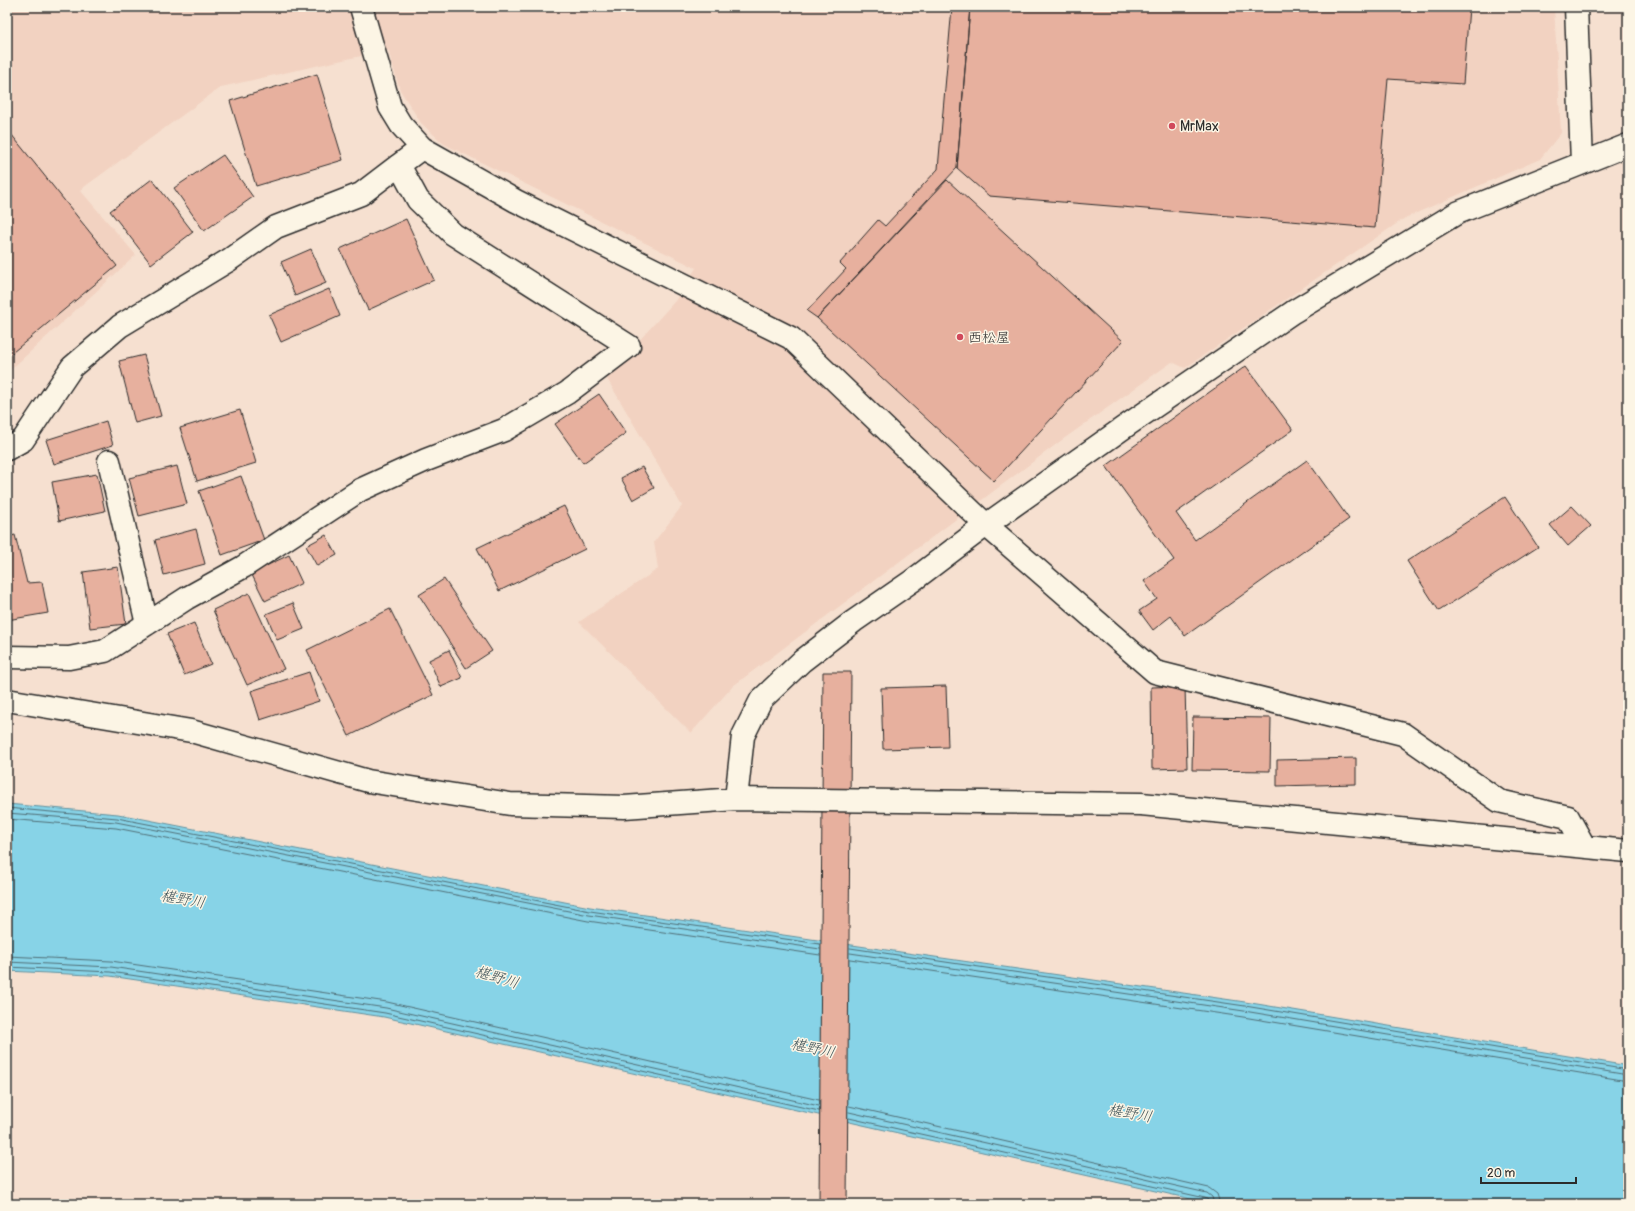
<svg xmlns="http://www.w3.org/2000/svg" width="1635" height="1211" viewBox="0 0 1635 1211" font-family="Pangolin,'Klee One',sans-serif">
  <rect width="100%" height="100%" fill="#f6e0d0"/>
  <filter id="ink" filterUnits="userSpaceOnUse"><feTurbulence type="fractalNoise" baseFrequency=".025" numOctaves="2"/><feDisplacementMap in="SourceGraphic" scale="8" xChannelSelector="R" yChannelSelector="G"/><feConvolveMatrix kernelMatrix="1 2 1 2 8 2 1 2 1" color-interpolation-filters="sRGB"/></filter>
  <g filter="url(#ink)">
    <path fill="#f2d2c1" d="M7,7h1547l7,126 -21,26 -135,59 -220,150 -13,-6 -110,78 -329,246 -42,47 -112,-111 79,-53 -4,-27 28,-36 -76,-129 69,-76 21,-33 -252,-124 -23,-21 -21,-33 -12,-40 -167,37 -141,103 56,65 -129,118z"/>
    <path fill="#87d3e7" stroke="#62909c" d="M7,804l111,10 472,93 655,95 383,64v138h-415l-829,-187 -274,-41 -103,-5z"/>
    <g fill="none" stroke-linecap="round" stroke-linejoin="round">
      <path stroke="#506e76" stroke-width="1" d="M7,808l110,10 473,93 230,33
        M7,813l109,9 473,93 231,34
        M7,819l109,9 472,93 232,34
        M850,948l395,58 383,64
        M850,953l394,58 384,64
        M7,956l104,5 276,41 432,98
        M850,959l393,58 385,64
        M7,962l104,5 275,41 433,98
        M7,967l103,5 275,41 434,98
        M849,1106l360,82 8,6 3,10
        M849,1112l358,81 5,4 2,7
        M849,1118l356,80 3,2 1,4"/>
    </g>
    <path fill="#e7b09e" stroke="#2b2b2b" d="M952,7h18l-13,161 -140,150 -10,-7 39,-42 -6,-6 38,-43 7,6 53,-57z
      M970,7h499l-6,77 -75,-5 -13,149 -386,-32 -32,-28z
      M317,74l26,86 -87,26 -26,-85z
      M7,129l110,137 -110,91z
      M223,155l30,42 -49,34 -30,-43z
      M152,179l41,53 -42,32 -41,-53z
      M947,180l176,161 -129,140 -177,-163z
      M406,219l28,61 -66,30 -28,-61z
      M311,249l15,34 -31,13 -14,-34z
      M329,289l11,27 -59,26 -12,-27z
      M144,355l17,61 -26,7 -16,-62z
      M1246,366l47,64 -117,83 19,27 112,-80 42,59 -164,117 -14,-20 -18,14 -14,-19 18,-12 -13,-18 30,-21 -68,-94z
      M599,394l27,39 -43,30 -28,-39z
      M240,410l16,53 -59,18 -17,-53z
      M106,421l7,24 -59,19 -8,-24z
      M177,466l10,38 -48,12 -10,-38z
      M642,467l12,21 -21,12 -12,-22z
      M97,474l8,37 -46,10 -7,-39z
      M241,476l23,64 -42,15 -23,-64z
      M1505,497l33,50 -99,64 -32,-50z
      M564,506l21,43 -86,42 -22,-43z
      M1572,506l19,20 -23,20 -18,-21z
      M196,529l9,35 -41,11 -9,-35z
      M15,535l12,48 15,-1 6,31 -41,7v-83z
      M326,535l11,20 -20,11 -11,-20z
      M289,555l13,28 -37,18 -14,-28z
      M118,567l8,57 -36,4 -7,-56z
      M444,579l48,72 -26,17 -47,-73z
      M249,593l35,76 -37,16 -34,-75z
      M293,603l11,26 -27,11 -11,-26z
      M390,609l43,86 -84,41 -42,-86z
      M194,623l17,41 -27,11 -17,-41z
      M449,650l13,28 -21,9 -12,-27z
      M309,672l10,29 -59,19 -9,-29z
      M823,672h28l-4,532h-28z
      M946,686l2,61 -65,2 -2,-61z
      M1185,686l2,82 -35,1 -1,-82z
      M1193,717l78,1 -1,53 -78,-1z
      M1356,758v26l-79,2v-26z"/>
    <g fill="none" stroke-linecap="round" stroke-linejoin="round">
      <defs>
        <path id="street" d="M1576,7l6,156
          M7,449l16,-9 49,-73 48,-41 109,-66 47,-33 85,-33 38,-29
          M109,461l38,163
          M986,525l169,147 248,62 96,67 69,16 16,29
          M7,657l62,1 36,-7 82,-53 56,-31 117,-77 66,-30 78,-30 63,-37 62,-47 -176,-112 -35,-34 -19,-35 23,-17
          M7,700l184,31 177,50 142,23 114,3 112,-8 405,5 487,47
          M736,799l7,-63 18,-36 41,-39 52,-40 58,-40 74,-56 140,-99 167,-114 164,-99 171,-68"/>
        <path id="secondary" d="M361,7l29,100 11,18 21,23 94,53 275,137 195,187"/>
      </defs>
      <use href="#street" stroke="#2b2b2b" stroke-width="25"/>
      <use href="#secondary" stroke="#2b2b2b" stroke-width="25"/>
      <use href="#street" stroke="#fcf5e5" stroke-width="22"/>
      <use href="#secondary" stroke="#fcf5e5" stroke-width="22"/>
    </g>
  </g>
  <g fill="#d1495b" stroke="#fcf5e5" stroke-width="1.5">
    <circle cx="1172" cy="126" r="4"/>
    <circle cx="960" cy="337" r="4"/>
  </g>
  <g text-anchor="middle" stroke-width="3" stroke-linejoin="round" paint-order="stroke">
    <g font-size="14" fill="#2b2b2b" stroke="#fcf5e5" text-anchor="start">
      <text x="1180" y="131">MrMax</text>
      <text x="968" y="342">西松屋</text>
    </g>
    <g font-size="15" font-style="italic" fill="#42555a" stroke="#fcf5e5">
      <text transform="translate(183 899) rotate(10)" y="5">椹野川</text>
      <text transform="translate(497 977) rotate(17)" y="5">椹野川</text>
      <text transform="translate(813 1048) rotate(12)" y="5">椹野川</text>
      <text transform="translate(1130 1113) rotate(10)" y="5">椹野川</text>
    </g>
  </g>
  <rect width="1635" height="1211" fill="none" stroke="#fcf5e5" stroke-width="24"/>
  <rect x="12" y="12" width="1611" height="1187" fill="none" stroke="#2b2b2b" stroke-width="1.5" filter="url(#ink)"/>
  <path d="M1481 1177v6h95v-6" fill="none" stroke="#2b2b2b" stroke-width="2"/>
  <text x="1487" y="1177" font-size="12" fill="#2b2b2b" stroke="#fcf5e5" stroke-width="3" paint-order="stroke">20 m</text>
</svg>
